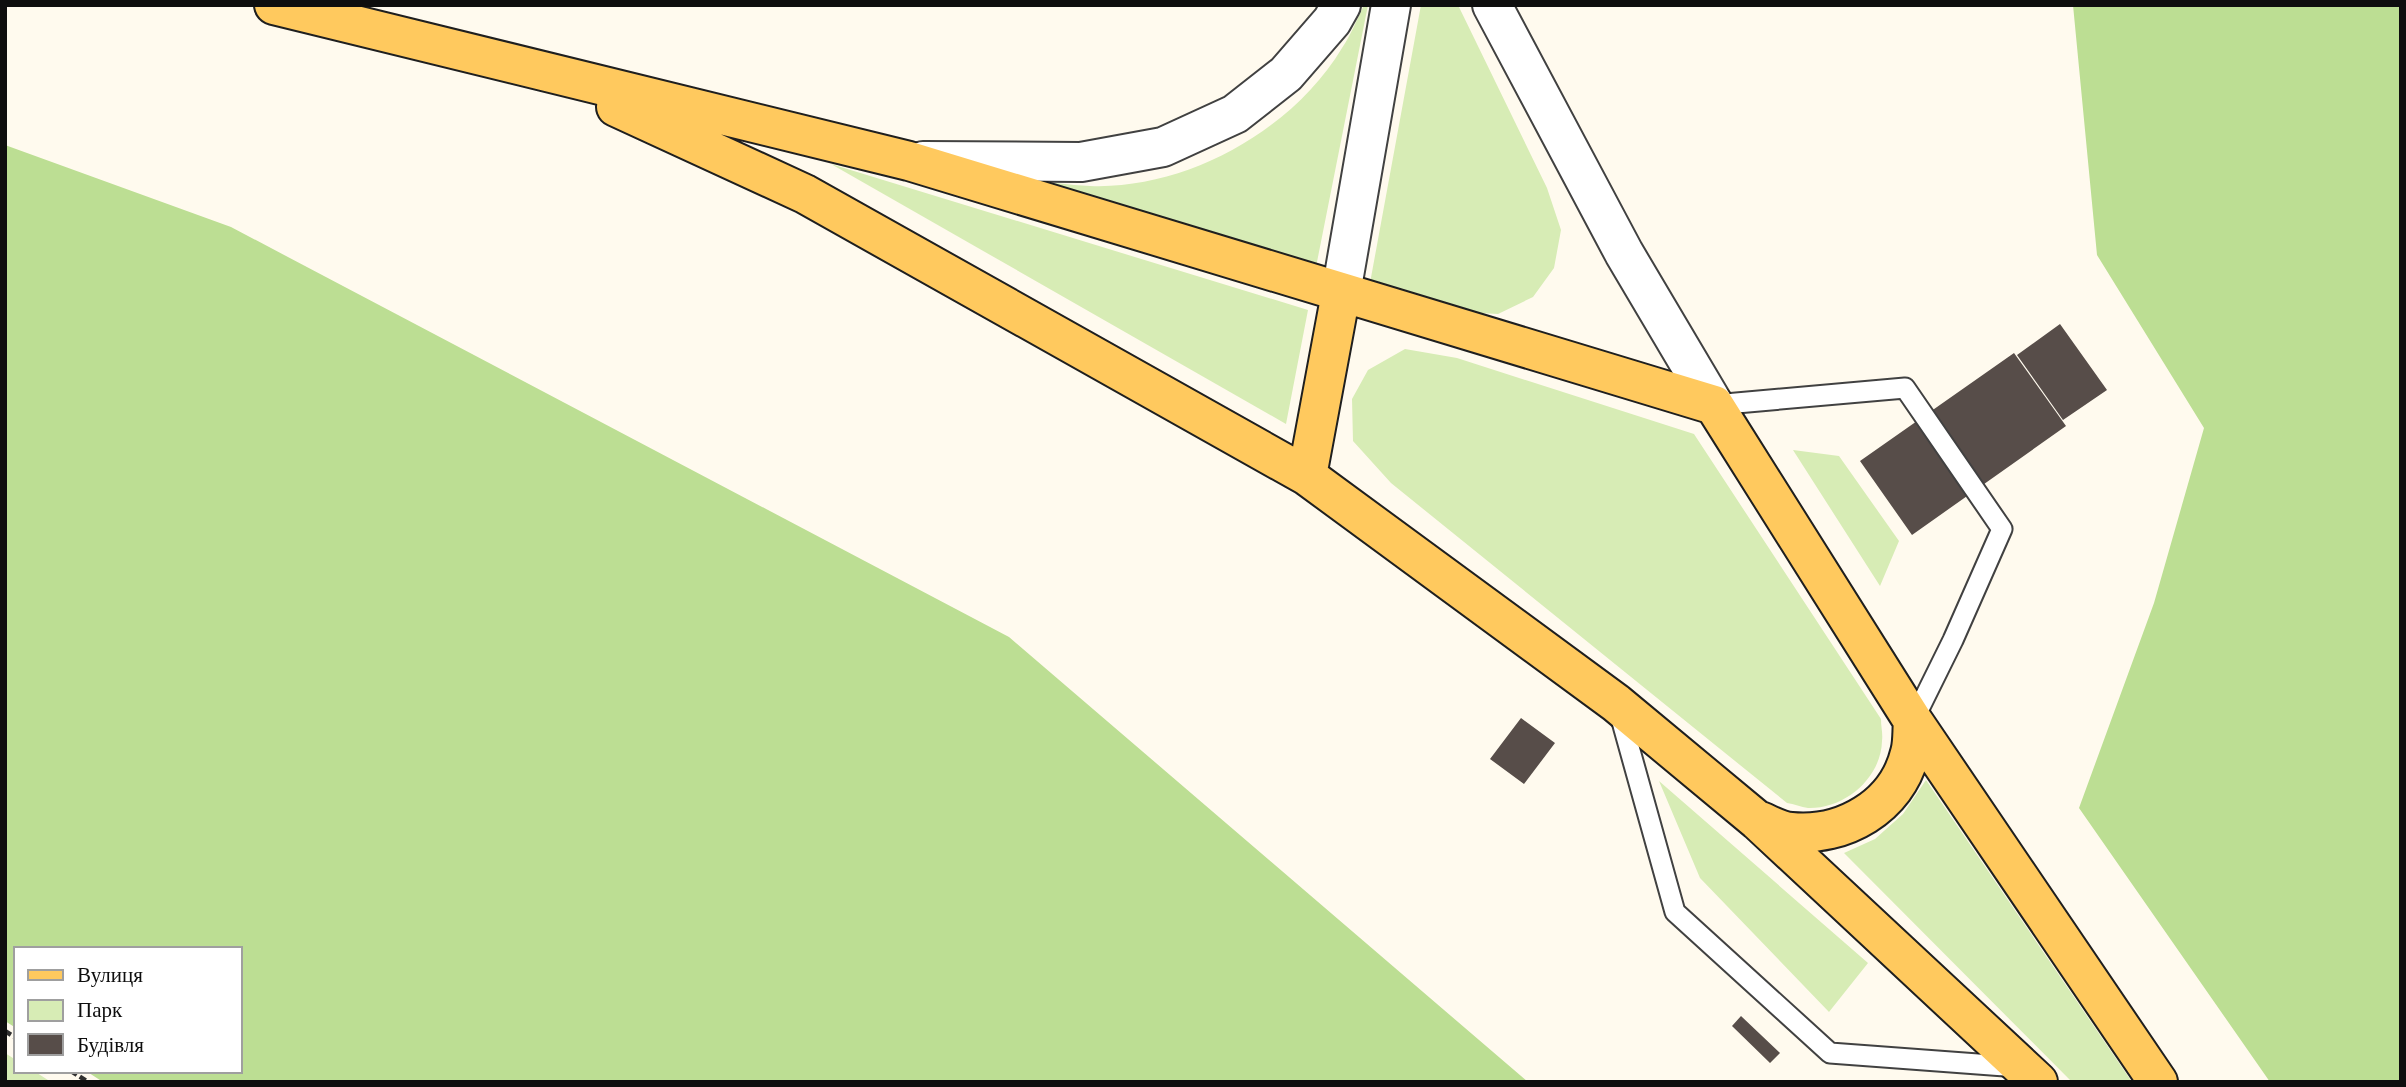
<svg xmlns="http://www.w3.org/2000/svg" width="2406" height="1087" viewBox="0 0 2406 1087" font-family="'Libre Baskerville',serif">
  <rect width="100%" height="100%" fill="#fffaee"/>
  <path fill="#d7ecb5" d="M1364,5h4l-52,262 -290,-88c21,3 43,6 64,7 96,4 203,-56 252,-138 9,-13 15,-29 22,-43z
    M1421,5h37l89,183 14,42 -7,38 -21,29 -35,17 -36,-2 -92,-29z
    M831,164l477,146 -22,114z
    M1405,349l52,9 237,76 187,285c0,8 2,15 1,22 -1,37 -37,68 -74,67 -7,-1 -14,-4 -21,-5l-396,-320 -38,-42 -1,-42 16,-29z
    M1793,450l46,6 60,85 -19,45z
    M1926,780l206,302h-60l-228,-229 31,-14 28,-25z
    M1659,781l209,182 -39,49 -129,-134z
    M5,1053l11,7v11h18l17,11h-46z"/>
  <path fill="#bcde93" d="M2073,5h328v1077h-131l-191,-274 75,-205 50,-175 -107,-173z
    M5,145l226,82 778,410 519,445h-1425l-17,-11h154v-122h-224v79l-11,-7z"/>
  <path fill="#574d49" d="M2060,324l47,66 -44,30 -46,-65z
    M2014,353l52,73 -154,109 -52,-74z
    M1521,718l34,25 -31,41 -34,-25z
    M1741,1016l39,37 -10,10 -38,-37z"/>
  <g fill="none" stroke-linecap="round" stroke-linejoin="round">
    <defs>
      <path id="service" d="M1714,405l191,-17 97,141 -49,111 -40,81
        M1619,711l56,201 155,141 188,14"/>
      <path id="tertiary" d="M1492,5l132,248 90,152
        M923,161l158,1 82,-15 72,-33 51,-40 46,-53 9,-16
        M1341,293l50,-288"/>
      <path id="primary" d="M274,5l635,156 805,244 199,316 245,361
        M616,107l189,87 502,282 309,227 142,118 280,261
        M1307,476l34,-183
        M1760,821c10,4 20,10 31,11 52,5 106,-25 119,-79 3,-10 2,-22 3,-32"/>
    </defs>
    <use href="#service" stroke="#414141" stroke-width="23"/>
    <use href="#tertiary" stroke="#414141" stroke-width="42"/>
    <use href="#primary" stroke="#1f1f1f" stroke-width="42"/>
    <path stroke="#303030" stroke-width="4.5" stroke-dasharray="7 3.5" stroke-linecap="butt" d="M5,1031l11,7
      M71,1071l17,11"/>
    <use href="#service" stroke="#fff" stroke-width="19"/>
    <use href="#tertiary" stroke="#fff" stroke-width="38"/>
    <use href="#primary" stroke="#ffc95e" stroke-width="38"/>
  </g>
  <rect width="2406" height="1087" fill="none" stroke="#0e0e0e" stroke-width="14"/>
  <rect x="14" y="947" width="228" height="126" fill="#ffffff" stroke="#9f9f9f" stroke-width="2"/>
  <rect x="28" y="970" width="35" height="10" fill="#ffc95e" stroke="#9f9f9f" stroke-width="2"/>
  <text x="77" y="982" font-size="21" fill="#0e0e0e">Вулиця</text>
  <rect x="28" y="1000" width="35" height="21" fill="#d7ecb5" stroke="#9f9f9f" stroke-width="2"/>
  <text x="77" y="1017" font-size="21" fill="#0e0e0e">Парк</text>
  <rect x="28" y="1034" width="35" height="21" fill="#574d49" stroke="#9f9f9f" stroke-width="2"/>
  <text x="77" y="1052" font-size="21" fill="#0e0e0e">Будівля</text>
</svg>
